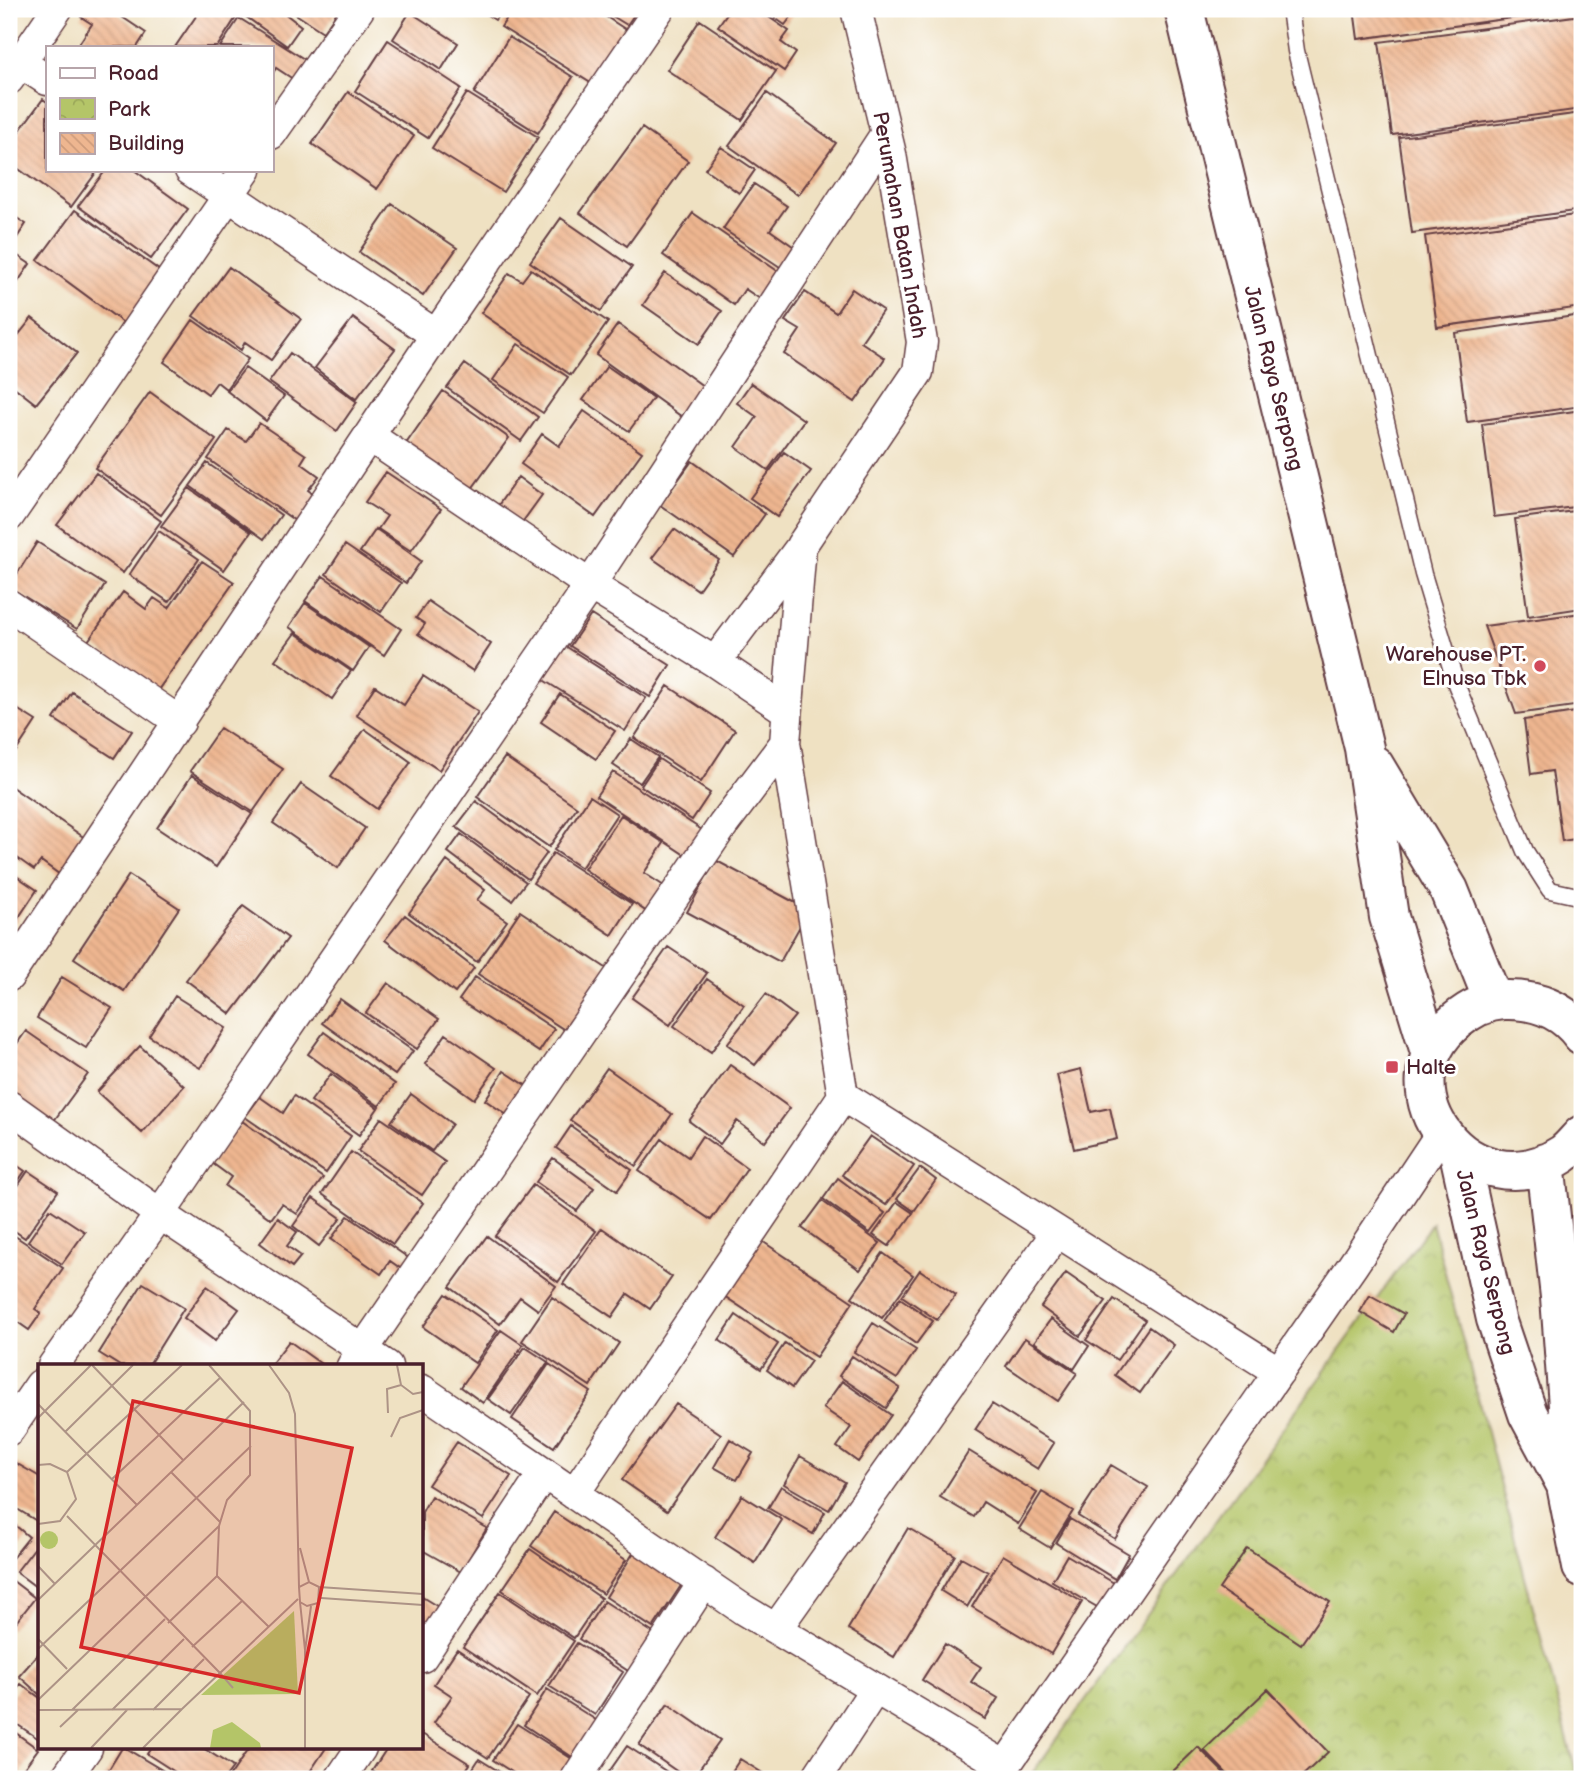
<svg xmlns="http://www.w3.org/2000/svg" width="1591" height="1788" viewBox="0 0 1591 1788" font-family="'Balsamiq Sans',sans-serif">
  <defs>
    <pattern id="park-crowns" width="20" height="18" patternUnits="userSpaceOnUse" patternTransform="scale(1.75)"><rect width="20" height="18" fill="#b4c568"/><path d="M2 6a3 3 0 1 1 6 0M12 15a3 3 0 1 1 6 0" fill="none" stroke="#9ca95a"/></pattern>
    <pattern id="building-back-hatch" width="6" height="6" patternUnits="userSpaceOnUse" patternTransform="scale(1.75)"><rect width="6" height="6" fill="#eeb690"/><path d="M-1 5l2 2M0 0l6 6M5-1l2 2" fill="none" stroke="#ce9c7c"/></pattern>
  </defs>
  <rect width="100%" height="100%" fill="#fff"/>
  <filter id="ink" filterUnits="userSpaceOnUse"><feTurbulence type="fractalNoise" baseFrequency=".0143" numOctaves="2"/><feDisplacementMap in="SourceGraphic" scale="14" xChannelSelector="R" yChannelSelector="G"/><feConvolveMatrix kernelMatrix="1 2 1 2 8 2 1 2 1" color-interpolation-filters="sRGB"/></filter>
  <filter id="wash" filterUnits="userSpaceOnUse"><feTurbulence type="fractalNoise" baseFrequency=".00686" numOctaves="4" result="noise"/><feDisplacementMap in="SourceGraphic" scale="28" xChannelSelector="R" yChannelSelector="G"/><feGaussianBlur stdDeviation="1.57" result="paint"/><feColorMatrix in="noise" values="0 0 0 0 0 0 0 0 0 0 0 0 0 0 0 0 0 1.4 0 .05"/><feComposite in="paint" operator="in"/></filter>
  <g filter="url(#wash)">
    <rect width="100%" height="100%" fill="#efe1c2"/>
    <path fill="url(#park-crowns)" stroke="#7f724a" stroke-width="2" d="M1432,1223l146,556h-550z"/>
    <g id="blocks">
      <path fill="url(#building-back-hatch)" d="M86,9h24l36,24 -9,14h-60l15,-23 -11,-7z
        M201,9h25l11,7 -20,31h-42z
        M251,9h28l22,17 -14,20 -42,-30z
        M288,9h51l-16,23z
        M478,9h25l-8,11z
        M513,9h81l34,22 -34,54 -93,-58z
        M601,9h37l-11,16z
        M730,9h27l32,22 -8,11 15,11 -12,18 -66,-45z
        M762,9h35l-12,16z
        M1354,9h217v1l-213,29z
        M410,12l48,31 -17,27 -48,-31z
        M1582,15v94l-190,26 -13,-93z
        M239,18l73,46 -13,19 -23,-15 -5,8v-29h-51z
        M700,20l76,51 -34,49 -75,-50z
        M509,37l64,40 -35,56 -64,-40z
        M388,40l73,48 -33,50 -73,-47z
        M348,92l66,44 -37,53 -65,-45z
        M467,93l71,44 -35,55 -71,-44z
        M767,93l69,50 -38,52 -69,-49z
        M43,99l4,3v68h51l-27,37 -62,-45v-17z
        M1582,113v97l-170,23 -13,-96z
        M642,128l46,33 -61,85 -47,-33z
        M721,147l34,23 -16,23 -34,-24z
        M106,170h28l54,39 -37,50 -73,-53z
        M754,184l33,22 -17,24 27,19 -14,20 -60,-40z
        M392,204l65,44 -34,48 -64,-44z
        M75,210l88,63 -38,51 -87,-64z
        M9,213l17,11 -14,21 -3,-2z
        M693,213l86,59 -19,27 -15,-10 -11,16 -71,-50z
        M1582,214v93l-145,20 -12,-91z
        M561,218l71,49 -31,44 -71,-49z
        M9,250l21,14 -21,31z
        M229,267l72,52 -30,41 -26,-18 -4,8 -48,-34z
        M531,269l77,53 -37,53 -90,-62 28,-40 13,8z
        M665,273l57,38 -23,33 -56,-39z
        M852,289l31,21 -22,32 24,16 -30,44 -71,-48 16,-24 -15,-9 20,-29 31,21z
        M1582,315v91l-115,16 -12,-89z
        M32,318l45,35 -41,51 -27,-21v-36z
        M353,318l42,31 -39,50 -41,-31z
        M193,320l55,39 -22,30 -9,-7 -9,12 -44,-32z
        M618,324l89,65 -22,30 -89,-64z
        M518,344l50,33 -25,36 -50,-33z
        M290,353l67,49 -20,29 -68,-49z
        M465,364l73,53 -17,24 -74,-53z
        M607,366l46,32 -24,33 -46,-31z
        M245,368l39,28 -18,25 -39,-30z
        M751,383l53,37 -36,50 -32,-23 21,-30 -20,-14z
        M443,391l66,47 -41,56 -65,-46z
        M150,392l66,48 -55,75 -66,-47z
        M1582,410v96l-88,11 -12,-93z
        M584,411l58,41 -47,65 -74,-53 21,-30 17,12z
        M259,423l47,32 -5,8 18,13 -11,14 12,9 -19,26 -93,-66 20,-29 18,11z
        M784,452l27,19 -34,46 -27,-19z
        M692,461l73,53 -31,43 -74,-52z
        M207,463l74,52 -17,24 -74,-53z
        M386,472l55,37 -30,42 -33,-22 9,-13 -22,-14z
        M96,473l65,48 -38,52 -66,-48z
        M518,477l24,18 -21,29 -24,-17z
        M189,488l62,44 -27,38 -63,-44z
        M1582,510v98l-54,8 -13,-97z
        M376,529l45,32 -15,22 -46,-31z
        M674,529l45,31 -21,30 -46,-32z
        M159,531l40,28 -30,43 -40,-27z
        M37,542l68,43 -28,44 -68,-42z
        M345,545l56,38 -20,29 -55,-38z
        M202,561l32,21 -76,108 -70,-49 35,-49 23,17 8,-11 15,10z
        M323,576l78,53 -17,26 -79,-54z
        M428,601l63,43 -18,27 -55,-37 7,-10 -9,-6z
        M305,603l64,44 -16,24 -64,-44z
        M1582,613v92l-66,9 -32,-88z
        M591,615l79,50 -20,32 -80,-51z
        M295,633l56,38 -19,28 -57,-39z
        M559,642l87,56 -21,33 -88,-55z
        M423,676l55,36 -39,58 -83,-55 19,-29 29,19z
        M668,686l67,44 -34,52 -67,-44z
        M72,692l60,39 -18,27 -60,-39z
        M560,694l55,37 -19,28 -55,-37z
        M9,704l27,17 -27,41z
        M1582,711v127l-20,3 -10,-70 -21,3 -7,-54z
        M220,728l63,41 -30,43 -63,-41z
        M365,729l46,33 -34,47 -46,-33z
        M631,739l27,18 -18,26 -27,-18z
        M505,757l72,50 -28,40 -72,-50z
        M659,759l51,34 -18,27 -51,-34z
        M613,772l89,58 -17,25 -89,-59z
        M192,775l60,39 -36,53 -59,-39z
        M301,784l64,44 -27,40 -65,-45z
        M9,785l80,56 -26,36 -22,-16 -7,9 -25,-18z
        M590,796l27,18 -36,54 -27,-18z
        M476,801l71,52 -19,26 -72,-52z
        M621,815l43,28 -20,30 20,13 -17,26 -63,-43z
        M461,834l65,48 -14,18 -64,-48z
        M553,853l79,51 -20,31 -79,-52z
        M715,860l94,50 -29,52 -93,-50z
        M447,861l38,29 -8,10 30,21 -30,41 -68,-49z
        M9,871l28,19 -22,33 -6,-4z
        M129,875l50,33 -55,83 -50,-33z
        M243,906l45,32 -57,76 -45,-34z
        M520,911l92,61 -41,62 -93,-60z
        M405,915l69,53 -19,25 -70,-53z
        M668,947l39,26 -37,52 -38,-27z
        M62,977l50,31 -26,40 -49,-30z
        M475,977l79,52 -15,23 -80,-52z
        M707,979l37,26 -33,47 -37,-26z
        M388,983l51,36 -22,30 -51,-36z
        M766,994l29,22 -40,49 -28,-21z
        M175,996l51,32 -26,40 -51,-32z
        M340,999l73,52 -18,24 -73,-52z
        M26,1031l62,43 -35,48 -44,-30v-37z
        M324,1032l71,52 -16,22 -71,-52z
        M446,1034l50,34 -22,31 -49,-35z
        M140,1046l44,40 -42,47 -45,-41z
        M730,1065l60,43 -25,34 -28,-21 -17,23 -31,-23z
        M607,1068l65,46 -36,52 -66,-46z
        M1081,1069l10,43 19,-4 7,31 -43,10 -17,-74z
        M504,1071l26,17 -20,29 -25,-17z
        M331,1074l47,34 -19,27 -48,-34z
        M411,1094l41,30 -20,27 -41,-29z
        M294,1096l57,40 -25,37 -81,-56 15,-20 23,16z
        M381,1118l64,44 -23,33 -64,-44z
        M242,1121l81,57 -26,36 -15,-10 -11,15 -46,-33 6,-9 -19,-14z
        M571,1126l61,44 -15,21 -61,-43z
        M702,1136l45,32 -36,52 -72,-49 23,-32 26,18z
        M870,1136l44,30 -28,39 -44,-30z
        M351,1152l72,51 -30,41 -71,-50z
        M553,1158l41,30 -17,23 -41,-29z
        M9,1160l16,11 -16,23z
        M920,1168l16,12 -22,31 -17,-12z
        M28,1171l30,20 -33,47 -16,-11v-28z
        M838,1178l47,35 -15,20 -47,-34z
        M533,1185l63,46 -38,51 -63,-46z
        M313,1198l28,20 -22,28 -26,-20z
        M822,1201l58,42 -20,27 -58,-42z
        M897,1202l16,11 -24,33 -16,-11z
        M50,1209l35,23 -23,32 -34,-23z
        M348,1216l62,43 -7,11 -13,-9 -9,13 -50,-35z
        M278,1218l19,14 -10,14 14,10 -9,11 -32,-24z
        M602,1228l70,49 -22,32 -22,-15 -16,23 -49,-33z
        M15,1236l48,32 -28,41 6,4 -12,17 -20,-14v-71z
        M487,1236l69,50 -18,24 -18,-13 -20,27 -50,-37z
        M759,1239l94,63 -37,55 -95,-63z
        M883,1253l30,22 -31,43 -30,-21z
        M920,1270l36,25 -19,25 -35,-24z
        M1066,1273l40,28 -26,35 -39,-29z
        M143,1283l41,25 -36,58h-28l-21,-13z
        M207,1286l32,23 -24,32 -31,-23z
        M446,1294l52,36 -23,33 -52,-36z
        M1370,1295l34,19 -10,18 -34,-20z
        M552,1297l67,46 -29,43 -68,-45z
        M900,1298l33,23 -17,23 -32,-23z
        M1114,1299l31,21 -28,40 -31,-20z
        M736,1315l42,29 -17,25 -42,-29z
        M1051,1319l38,27 -15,23 -40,-27z
        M873,1323l43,27 -19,29 -43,-27z
        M1149,1327l25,18 -34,48 -25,-18z
        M501,1330l22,15 -40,58 -22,-16z
        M1025,1338l52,35 -19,28 -52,-35z
        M289,1341l35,25h-47l-5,-3z
        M785,1343l26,18 -19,27 -25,-18z
        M525,1347l23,15 -37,53 -23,-16z
        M852,1356l48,32 -14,20 -47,-32z
        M549,1364l42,28 -37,55 -42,-28z
        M842,1381l49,34 -33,47 -21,-15 14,-20 -28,-19z
        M676,1404l45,30 -54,77 -45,-31z
        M992,1404l62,39 -16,26 -63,-39z
        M730,1439l23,14 -16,27 -23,-13z
        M457,1442l54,34 -28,43 -55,-34z
        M969,1451l68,42 -19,31 -35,-22 -9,15 -34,-20z
        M800,1456l45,26 -16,28 -45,-26z
        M14,1462l26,15v46l-31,-19v-33z
        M1111,1465l37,22 -33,52 -37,-23z
        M781,1486l44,26 -12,22 -45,-26z
        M1042,1492l31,19 -23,37 -31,-19z
        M742,1495l40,25 -27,43 -40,-26z
        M431,1496l56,32 -26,44 -39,-22v-38z
        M554,1512l72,48 -23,34 -72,-48z
        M1070,1519l59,35 -14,25 -59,-36z
        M9,1520l20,17 -20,25z
        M908,1528l47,27 -61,102 -46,-28z
        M40,1541v49l-24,-18z
        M1247,1548l83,54 -29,42 -82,-55z
        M530,1549l71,49 -27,40 -72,-48z
        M634,1552l48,32 -29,44 -47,-31z
        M1003,1555l79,47 -31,52 -79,-47z
        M1067,1555l52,31 -15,25 -52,-30z
        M961,1557l27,15 -21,35 -26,-16z
        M9,1578l26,20 -26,33z
        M500,1592l74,49 -37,55 -74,-49z
        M422,1597l18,11 -18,28z
        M604,1601l57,37 -25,38 -57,-37z
        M577,1643l46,29 -28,43 -46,-29z
        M945,1644l36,23 -10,15 27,16 -13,21 -63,-39z
        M457,1649l72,48 -41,61 -54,-35 18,-27 -18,-12z
        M40,1652v43l-21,-19z
        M21,1684l19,14 -1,41 -30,-20v-19z
        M547,1689l60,38 -24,37 -59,-39z
        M1268,1689l60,63 -29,27h-67l-28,-29z
        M668,1704l52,36 -28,39h-4l-49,-34z
        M517,1724l63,40 -10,15h-47l-30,-19z
        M9,1728l29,21 -22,30h-7z
        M422,1734l48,30 -10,15h-75l-13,-8 15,-23h35z
        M627,1746l51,33h-74z
        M1198,1747l32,32h-65z
        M122,1748h3l52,31h-74z
        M151,1748h52l30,19 -9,12h-38l-39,-25z
        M249,1748h77l-21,31h-77z
        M479,1759l32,20h-45z
        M740,1759l32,20h-45z"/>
    </g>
  </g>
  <g filter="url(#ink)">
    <use href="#blocks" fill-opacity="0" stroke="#633c42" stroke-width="2"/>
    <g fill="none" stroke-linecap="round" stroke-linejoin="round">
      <defs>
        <path id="lane" d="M1290,9l6,42 127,523 33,110 69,167 25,39 32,7"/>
        <path id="street" d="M9,55l38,25
          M9,79l48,-70
          M271,134l88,-125
          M190,170l246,165
          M369,436l221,149 125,77 71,48
          M9,516l237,-346
          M9,605l171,117
          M715,662l86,-115
          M785,743l16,-197 117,-174 4,-30 -31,-188 -35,-145
          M9,976l427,-641 223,-326
          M9,1106l151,108 227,152
          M53,1366l107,-152 430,-629 295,-450
          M352,1366l371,-541 62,-82 58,353 436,276
          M422,1390l322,220 261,156 348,-501 88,-132
          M9,1430l31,-45
          M574,1494l269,-398
          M776,1629l281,-397
          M422,1657l122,-184
          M65,1779l22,-31
          M340,1779l21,-31
          M576,1779l128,-197
          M816,1779l59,-90"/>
        <path id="secondary" d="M1184,9l180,739 25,169 41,135
          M1374,765l75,125 44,110
          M1582,1035c-19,-26 -47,-36 -78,-35 -18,1 -35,10 -48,21 -81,69 15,193 107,133 7,-5 13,-13 19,-19
          M1459,1153l37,166 32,95 37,69
          M1545,1163l15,134 8,109 -2,79 16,82"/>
      </defs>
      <use href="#lane" stroke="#633c42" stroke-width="19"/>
      <use href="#street" stroke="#633c42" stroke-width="33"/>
      <use href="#secondary" stroke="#633c42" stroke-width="42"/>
      <use href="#lane" stroke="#fff" stroke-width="16"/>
      <use href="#street" stroke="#fff" stroke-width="30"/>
      <use href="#secondary" stroke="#fff" stroke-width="38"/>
    </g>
  </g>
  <g fill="#d1495b" stroke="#fff" stroke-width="2.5">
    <circle cx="1540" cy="666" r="7"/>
    <rect x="1385" y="1060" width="14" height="14" rx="3.5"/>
  </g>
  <g text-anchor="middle" stroke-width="6" stroke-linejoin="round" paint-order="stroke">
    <g font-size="21" fill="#4a1f2b" stroke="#fff">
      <text transform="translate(900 225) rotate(80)" y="7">Perumahan Batan Indah</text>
      <text transform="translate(1274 378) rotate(76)" y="7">Jalan Raya Serpong</text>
      <text transform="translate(1486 1262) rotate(76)" y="7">Jalan Raya Serpong</text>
    </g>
    <g font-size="21" fill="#4a1f2b" stroke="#fff" text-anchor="end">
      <text x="1526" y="661">Warehouse PT.<tspan x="1526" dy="24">Elnusa Tbk</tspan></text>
      <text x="1406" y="1074" text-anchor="start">Halte</text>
    </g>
  </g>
  <g transform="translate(38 1364)">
    <rect width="385" height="385" fill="#efe1c2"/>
    <path d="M2 176a9 9 0 1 1 18 0a9 9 0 1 1-18 0Z" fill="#b4c568"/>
    <path d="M194,358l28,21 1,5h-51l3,-18z" fill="#b4c568"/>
    <path d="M256,247l4,83 -97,1z" fill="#b4c568"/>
    <path fill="none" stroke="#ad9386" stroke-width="2" d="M54,1l91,95M171,1l41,46v64l-23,25 -8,26M231,1l20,28 6,21 4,173M359,1l4,20 12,9 10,-2M0,40l99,101M350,49l-1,-24 14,-4M0,54l53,-53M27,68l68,-67M353,73l9,-19 23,-8M0,101l12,-1 17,8 9,27 -16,22 -22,3M29,108l115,-107M133,108l49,50M74,115l109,-102M29,152l153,157 78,-74M262,184l9,34M0,202l17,18M281,223l-1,16 -11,3 -7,-4 -1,-15 10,-5 10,5 104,7M283,234l102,7M0,236l206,-198M262,238l5,48M130,259l49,-47M0,275l29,30M154,283l50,-46M0,285l213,-203M0,336l181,-174 -2,50 52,51M0,346l144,-1 38,-36 13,15M34,346l93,-91M74,346l72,-71M115,346l51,-51M22,363l18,-17M53,384l36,-38M105,384l39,-39M267,384v-97l6,-45"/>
    <path fill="#d62828" fill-opacity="0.15" stroke="#d62828" stroke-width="3.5" d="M95,37l219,47 -53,245 -218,-46z"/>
    <rect width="385" height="385" fill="none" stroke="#4a1f2b" stroke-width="3.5"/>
  </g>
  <rect width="1591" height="1788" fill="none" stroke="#fff" stroke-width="35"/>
  <rect x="46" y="46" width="228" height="126" fill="#ffffff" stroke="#b7a5aa" stroke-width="2"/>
  <rect x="60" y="68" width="35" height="10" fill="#ffffff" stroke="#b7a5aa" stroke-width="2"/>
  <text x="108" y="80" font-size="21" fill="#4a1f2b">Road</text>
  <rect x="60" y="98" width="35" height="21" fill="url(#park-crowns)" stroke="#b7a5aa" stroke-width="2"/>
  <text x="108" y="116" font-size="21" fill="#4a1f2b">Park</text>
  <rect x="60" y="133" width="35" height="21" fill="url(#building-back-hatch)" stroke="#b7a5aa" stroke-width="2"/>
  <text x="108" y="150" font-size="21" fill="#4a1f2b">Building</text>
</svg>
